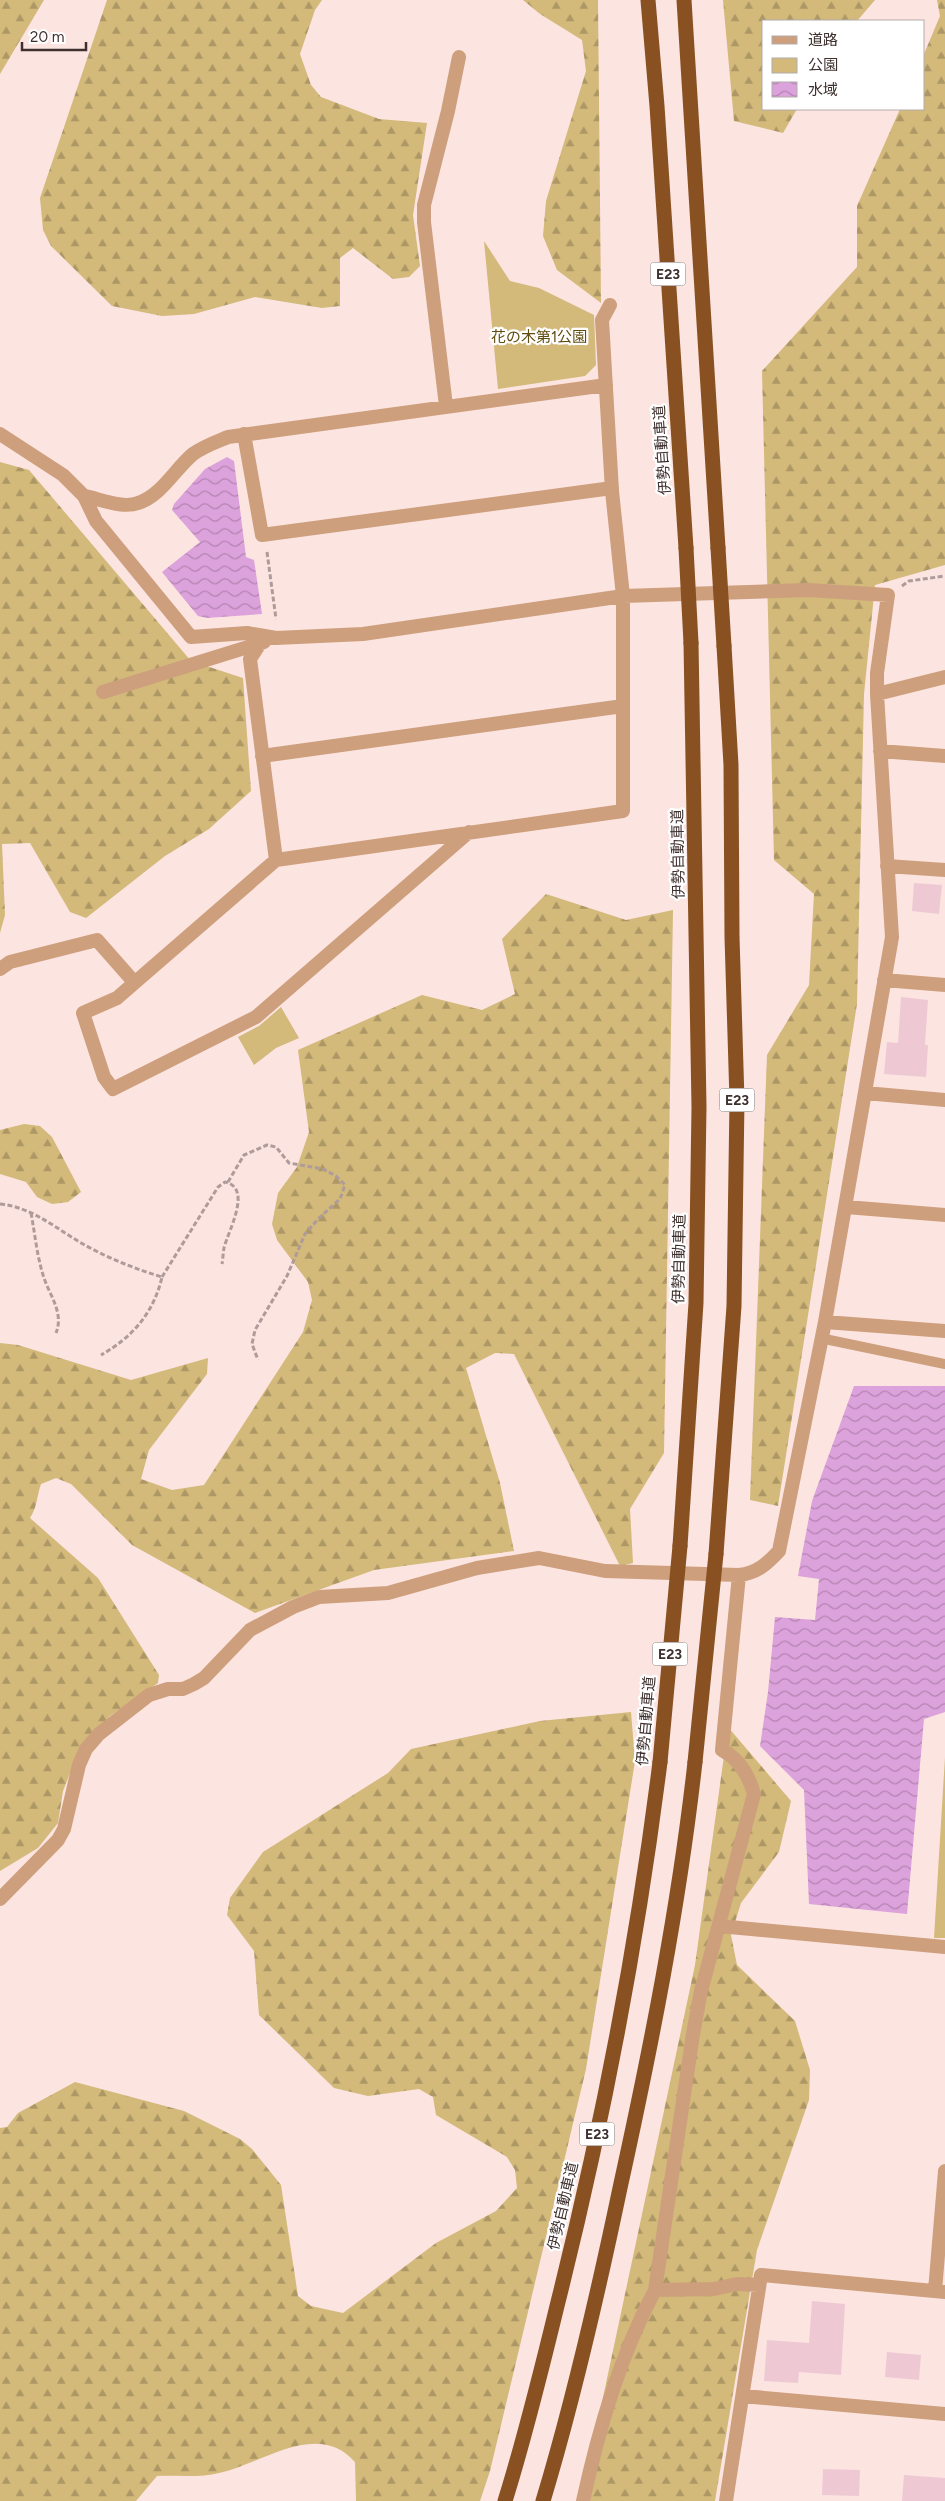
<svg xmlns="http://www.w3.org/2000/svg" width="945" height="2501" viewBox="0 0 945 2501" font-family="Figtree,'Noto Sans JP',sans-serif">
  <defs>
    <pattern id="forest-firs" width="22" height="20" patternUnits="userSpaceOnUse" patternTransform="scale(1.25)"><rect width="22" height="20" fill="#d3b97a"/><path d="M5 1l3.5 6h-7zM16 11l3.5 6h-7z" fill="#ad9764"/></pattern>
    <pattern id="water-waves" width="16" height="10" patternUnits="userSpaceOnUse" patternTransform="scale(1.25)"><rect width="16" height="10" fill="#dca2db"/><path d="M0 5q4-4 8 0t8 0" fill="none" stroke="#b484b2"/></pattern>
  </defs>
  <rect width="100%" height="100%" fill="#fce4e1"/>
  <path fill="url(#forest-firs)" d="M0,0h44l-44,74z
    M107,0h215l-7,10 -15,44 11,31 10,12 58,22 48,4 -14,92 7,51 -11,11 -16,2 -40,-31 -13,10v48l-18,2 -67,-11 -61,17 -32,2 -50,-10 -61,-60 -8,-16 -3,-32z
    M523,0h75l3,303 -44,-33 -14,-34 3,-35 40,-130 -4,-31 -42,-26z
    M723,0h152l-18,21h-93v88h33l-14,24 -49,-12z
    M937,0h8v565l-70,20 -11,109 -7,310 -79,502 -28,-6 17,-445 42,-70 5,-91 -40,-34 -12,-489 95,-104v-61l43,-97h24v-55l16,-38z
    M0,462l29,8 162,191 52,17 8,113 -42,38 -44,27 -79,62 -16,-6 -40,-69 -28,1 3,71 -5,18z
    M546,894l80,26 47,-10 -9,543 -34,56 3,54 -13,3 -106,-212 -19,-1 -29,15 34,115 14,68 -140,19 -119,43 -123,-68 -61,-61 -15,-6 -15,6c-4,11 -4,24 -11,34l68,60 61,97 -1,8 -48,33 -29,30 -18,45 -5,32 -20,25 -38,23v-528l18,2 113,35 77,-22 -1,16 -58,76 -8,29 31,11 32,-5 99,-153 9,-32 -4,-18 -31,-42 -5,-16 6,-31 19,-26 12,-35 -11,-82 124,-55 60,15 33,-16 -13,-55z
    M24,1124l16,2 12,11 29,55 -13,10 -16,2 -15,-7 -11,-15 -26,-8v-44z
    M631,1712l4,49 -49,308 -96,402 -10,30h-124l-1,-39c-38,-43 -93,2 -136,11 -19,5 -43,2 -62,3l-21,25h-136v-373l7,-1 11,-14 57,-31 109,29 56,28 12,10 29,36 17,111 13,10 32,7 93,-70 60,-32 21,-23 -2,-18 -8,-13 -71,-42 -3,-18 -14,-8 -51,7 -34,-8 -75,-73 -5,-64 -27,-36 3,-17 33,-46 125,-79 23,-24 129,-28z
    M728,1727l63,74 -12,51 -38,51 -10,32 6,30 58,56 15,49 -1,30 -52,150 -42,251h-134l114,-536z"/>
  <path fill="#d3b97a" d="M484,241l26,40 29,7 55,27 2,50 -11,11 -87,13z
    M281,1007l18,31 -23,10 -22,17 -16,-28 21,-11z
    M945,1757v181h-11z"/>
  <path fill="url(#water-waves)" d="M227,457l7,4 12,96 8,3 8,54 -55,4 -9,-2 -36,-44 38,-30 -28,-32 2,-6 31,-35z
    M854,1386h91v326l-21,7 -17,195 -98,-10 -5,-114 -44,-44 8,-54 7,-75 40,3 4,-41 -21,-3 14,-75z"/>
  <path fill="#eec9d4" d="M914,883l28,2 -3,29 -27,-3z
    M901,997l27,3 -3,45h3l-2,32 -42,-3 3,-32 11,1z
    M812,2301l33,3 -4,71 -42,-3 -1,11 -34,-2 3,-41 42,3z
    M887,2352l34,3 -2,25 -34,-3z
    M823,2469l37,1 -1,26 -37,-1z
    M904,2475l41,3v23h-43z"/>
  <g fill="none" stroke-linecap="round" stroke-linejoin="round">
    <path stroke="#af9b99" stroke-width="3" stroke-dasharray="5 2.5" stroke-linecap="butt" d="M267,552l9,67
      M902,586l7,-5 36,-5
      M228,1182l16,-27 23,-10 9,2 13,16 34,6 13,7 9,9 -5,14 -21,19 -14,16 -18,42 -32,54 -3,14 6,16
      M0,1204c29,3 49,19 73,34 27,17 59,30 89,39 -8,35 -29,60 -61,78
      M31,1213c4,21 6,44 13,65 6,18 20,35 12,55
      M162,1277l56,-90 7,-5c28,6 3,49 -1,66 -1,5 -1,11 -2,16"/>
    <path stroke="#cd9f7c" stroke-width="10" d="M820,1338l125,26"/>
    <path stroke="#cd9f7c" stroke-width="14" d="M446,406l-22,-184v-17l24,-94 11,-54
      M0,434l63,41 21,21 12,25 95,116 56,-4 29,5 87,-4 260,-38 185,-6 80,5 -11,78v21l15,243 -67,385 120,9
      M244,434l18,101 350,-47
      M84,496c16,3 39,13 54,7 23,-7 37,-34 55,-49 11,-8 23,-12 35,-17l378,-52
      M261,642l-11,17 26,201
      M103,692l161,-50
      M877,694l68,-17
      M880,751l65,5
      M262,756l361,-50
      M469,832l-213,185 -143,72 -9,-12 -21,-64 34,-15 159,-138 347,-49v-215l-11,-105 -10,-171 8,-15
      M887,866l58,4
      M0,969l10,-7 87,-22 37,42
      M884,980l61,5
      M865,1093l80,7
      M846,1207l99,8
      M0,1899l58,-59 6,-11 15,-64 7,-16 13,-15 50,-39 19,-6h15l11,-5 10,-6 46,-48 43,-23 26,-10 69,-4 89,-25 62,-10 66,13 134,4
      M719,1926l226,21
      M655,2290l59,-1 23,-5 22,1
      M935,2291l10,-120
      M743,2396l202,18
      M583,2501c16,-73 37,-145 72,-211l38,-256 8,-43 53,-197c-5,-18 -15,-35 -32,-44l17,-175c18,-2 28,-11 40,-24l46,-229
      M726,2501l35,-226 184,17"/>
    <path stroke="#895121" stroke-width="15" d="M648,0l9,106 29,442
      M684,0l34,548
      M680,1546l16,-243 3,-196 -8,-464
      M716,1554l18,-248 3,-206 -5,-163 -1,-172 -7,-119
      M505,2501c20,-64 36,-129 52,-195 45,-179 80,-360 103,-544
      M543,2501c31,-103 55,-208 77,-313 31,-141 59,-282 75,-426"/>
    <path stroke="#895121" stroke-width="15" d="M686,548l5,95
      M718,548l6,98
      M660,1762l20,-216
      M695,1762l21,-208"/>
  </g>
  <g text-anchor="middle" stroke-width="4.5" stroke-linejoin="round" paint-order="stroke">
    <g fill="#fff" stroke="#786e6d" stroke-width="1">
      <rect x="650.5" y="262.5" width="35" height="23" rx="4"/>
      <rect x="719.5" y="1088.5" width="35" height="23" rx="4"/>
      <rect x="652.5" y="1642.5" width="35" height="23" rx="4"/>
      <rect x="579.5" y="2122.5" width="35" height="23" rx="4"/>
    </g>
    <g font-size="14" font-weight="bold" fill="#3e302e">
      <text x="668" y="279">E23</text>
      <text x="737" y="1105">E23</text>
      <text x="670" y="1659">E23</text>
      <text x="597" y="2139">E23</text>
    </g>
    <g font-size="15" fill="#614c10" stroke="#fff">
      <text x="539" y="342">花の木第1公園</text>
    </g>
    <g font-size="15" fill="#3e302e" stroke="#fff">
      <text transform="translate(662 450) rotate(-94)" y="5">伊勢自動車道</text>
      <text transform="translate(678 854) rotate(-91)" y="5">伊勢自動車道</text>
      <text transform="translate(679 1259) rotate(-89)" y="5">伊勢自動車道</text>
      <text transform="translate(646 1721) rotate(-85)" y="5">伊勢自動車道</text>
      <text transform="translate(563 2206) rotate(-77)" y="5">伊勢自動車道</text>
    </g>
  </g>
  <rect x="762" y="20" width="162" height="90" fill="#ffffff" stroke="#b2acab"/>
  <rect x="772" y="36" width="25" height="8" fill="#cd9f7c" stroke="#b2acab"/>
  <text x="808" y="45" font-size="15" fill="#3e302e">道路</text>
  <rect x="772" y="58" width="25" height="15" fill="#d3b97a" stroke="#b2acab"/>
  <text x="808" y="70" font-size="15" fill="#3e302e">公園</text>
  <rect x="772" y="82" width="25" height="15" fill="url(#water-waves)" stroke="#b2acab"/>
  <text x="808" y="95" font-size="15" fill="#3e302e">水域</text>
  <path d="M22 42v8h64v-8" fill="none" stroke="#3e302e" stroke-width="2.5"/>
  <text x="30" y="42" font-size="15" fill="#3e302e" stroke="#ffffff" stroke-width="4" paint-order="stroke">20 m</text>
</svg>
